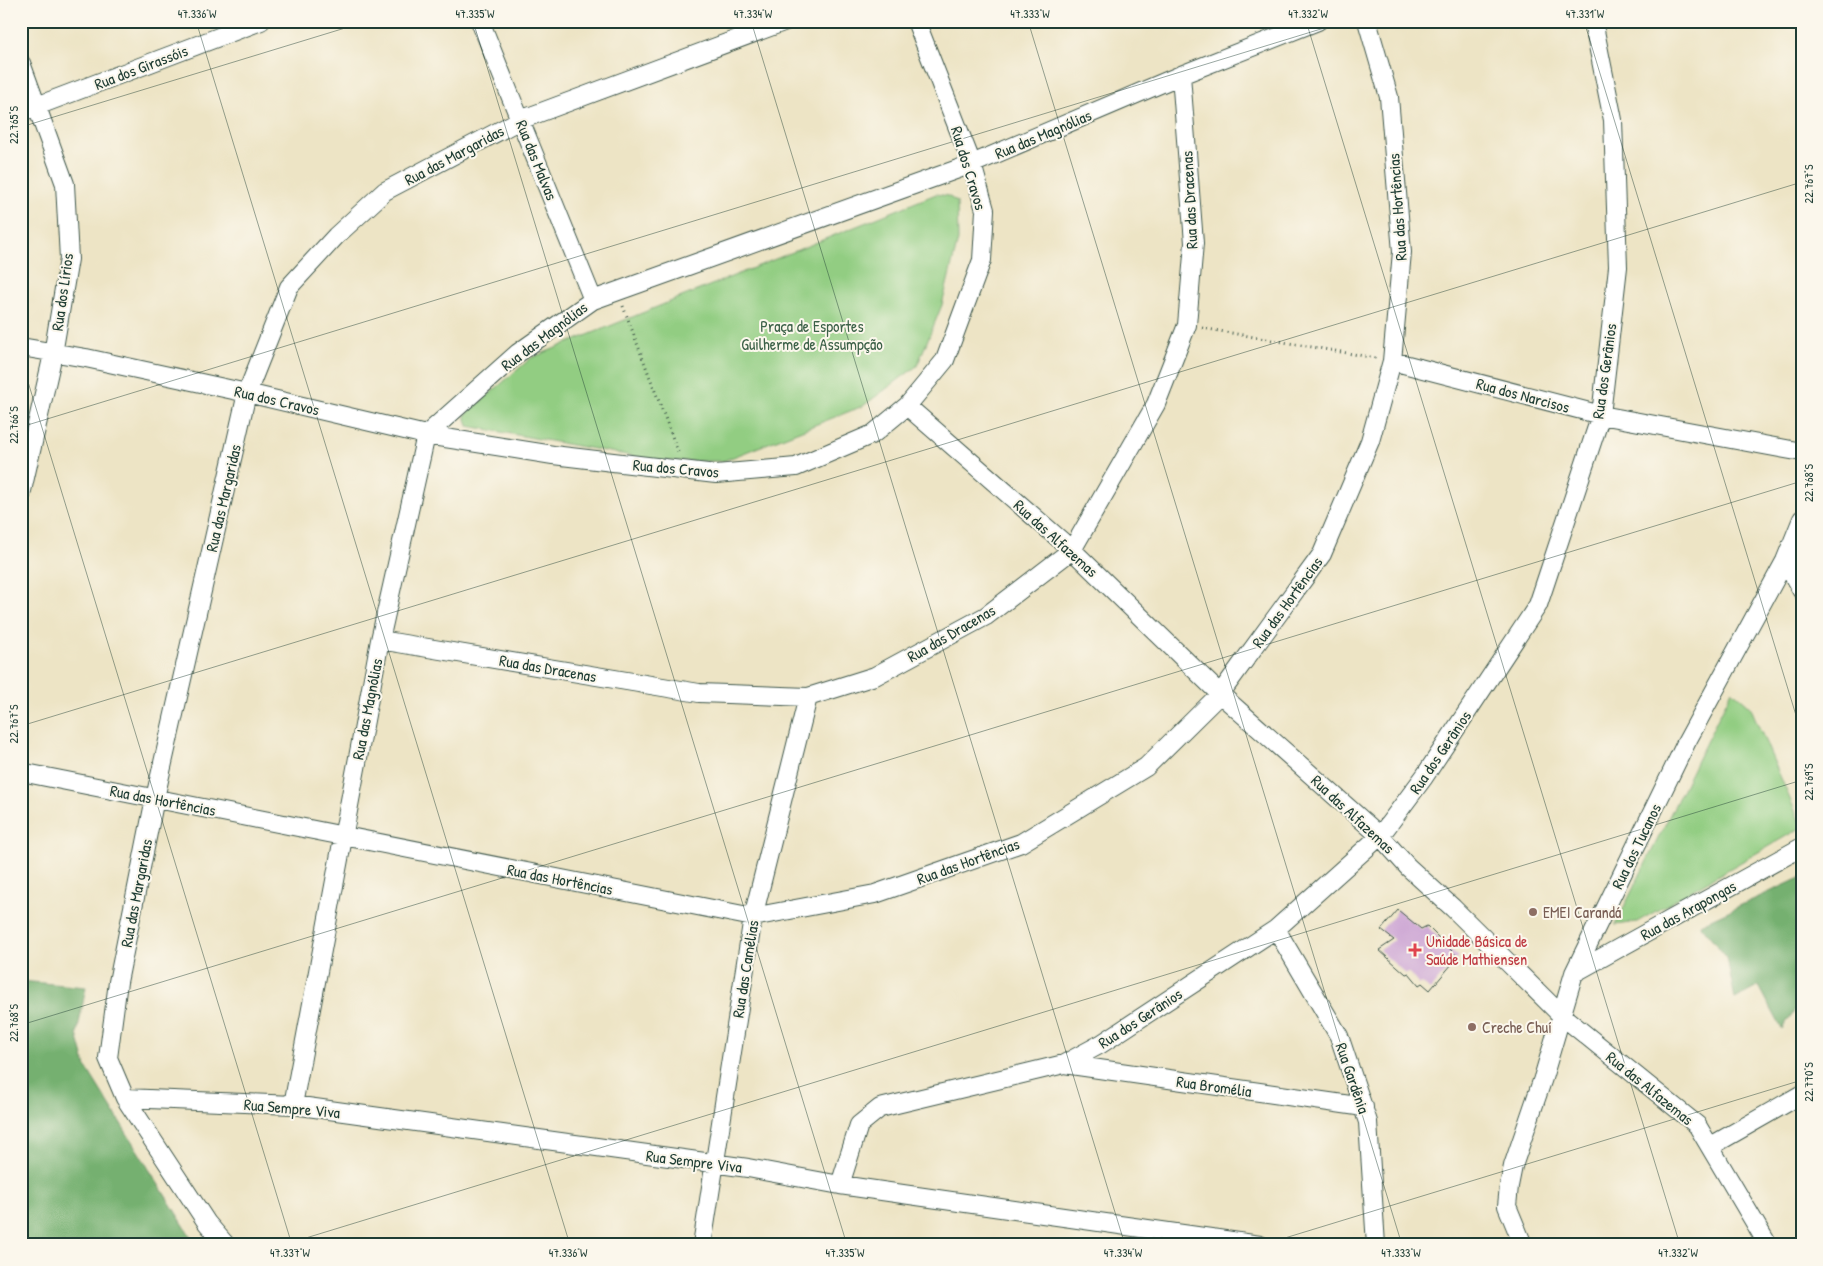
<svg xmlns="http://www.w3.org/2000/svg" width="1823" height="1266" viewBox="0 0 1823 1266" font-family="'Patrick Hand',sans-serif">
  <rect width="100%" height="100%" fill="#fbf7ec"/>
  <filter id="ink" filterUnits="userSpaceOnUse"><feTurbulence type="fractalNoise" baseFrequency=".02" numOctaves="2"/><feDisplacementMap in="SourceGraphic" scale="10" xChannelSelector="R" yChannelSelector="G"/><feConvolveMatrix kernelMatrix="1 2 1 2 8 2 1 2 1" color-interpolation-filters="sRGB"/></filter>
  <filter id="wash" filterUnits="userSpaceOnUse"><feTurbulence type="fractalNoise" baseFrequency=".0096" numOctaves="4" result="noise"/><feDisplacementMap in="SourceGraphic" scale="20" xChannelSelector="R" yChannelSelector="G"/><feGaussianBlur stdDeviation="1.12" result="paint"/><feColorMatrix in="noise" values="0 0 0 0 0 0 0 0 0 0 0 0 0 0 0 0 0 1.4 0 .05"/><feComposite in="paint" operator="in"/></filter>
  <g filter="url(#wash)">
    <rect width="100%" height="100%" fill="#ede4c5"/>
    <path fill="#92cd82" stroke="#58855b" d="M936,194l12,2 9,6 1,38 -16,65 -25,61 -54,40 -140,55h-64l-191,-35 -3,-11 66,-57z
      M1732,690l18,16 52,121 -165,95 -22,3z"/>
    <path fill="#75b070" stroke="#4a7652" d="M1802,877v122l-20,30 -23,-43 -24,13 -8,-41 -27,-34z
      M21,981l65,6 -9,47 9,33 110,178h-175z"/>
    <g id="blocks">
      <path fill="#caa1d3" d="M1398,910l23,19 6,-3 31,31 -28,33 -8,-7 -3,2 -10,-12 -3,1 -27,-24 15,-10 -13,-10z"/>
    </g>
  </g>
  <g filter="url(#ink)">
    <use href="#blocks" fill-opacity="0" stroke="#3e564a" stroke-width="1"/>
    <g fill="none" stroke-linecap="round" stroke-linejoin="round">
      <defs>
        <path id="minor" d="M480,21l113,279
          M21,63l44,121 4,75 -16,95 -32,141
          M21,112l240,-91
          M21,347l65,11 161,35 179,42 127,20 163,19 80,-7 77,-33 34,-28 38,-46 37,-100 3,-50 -13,-46 -56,-143
          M1392,361l209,54 201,37
          M907,406l165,144 148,144 160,142 28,31 45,41 108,107 136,110 71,120
          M1785,561l17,30
          M380,640l319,53 109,4 67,-21 111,-60 86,-66 84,-146 31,-79 7,-82 -13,-168
          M21,772l732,145 122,-23 146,-51 125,-76 74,-73 102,-140 48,-113 22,-80 10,-109 -13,-155 -22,-76
          M1276,929l63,107 29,86 8,123
          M1574,973l228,-126
          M1064,1064l300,43
          M125,1098l168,7 455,63 92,17 420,60
          M293,1105l87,-465 46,-205 92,-82 75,-53 379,-136 209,-89 137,-54
          M1711,1146l91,-52
          M840,1185l19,-60 21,-17 184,-44 37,-20 175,-115 104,-93 44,-59 114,-172 63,-190 17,-148 -5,-147 -20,-99
          M226,1245l-19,-22 -82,-125 -17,-40 10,-76 37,-184 92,-405 42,-106 47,-51 49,-45 135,-71 266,-99
          M702,1245l51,-328 55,-220
          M1523,1245l-16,-39 2,-20 4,-20 30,-88 31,-105 112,-230 99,-182 17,-42"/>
      </defs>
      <use href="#minor" stroke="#3e564a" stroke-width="20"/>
      <path stroke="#3e564a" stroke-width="3" stroke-dasharray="1 4" stroke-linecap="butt" d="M623,306l55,146
        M1202,328l174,30"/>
      <use href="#minor" stroke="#fff" stroke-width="18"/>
    </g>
  </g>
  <path fill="none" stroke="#1f3d34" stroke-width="1" stroke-opacity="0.45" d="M196,21l374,1224M473,21l374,1224M751,21l374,1224M1028,21l374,1224M1306,21l374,1224M1584,21l218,714M21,127l347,-106M21,359l271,886M21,427l1326,-406M21,726l1781,-544M21,1025l1781,-544M283,1245l1519,-465M1262,1245l540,-165"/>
  <g fill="#8d6e63" stroke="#fbf7ec" stroke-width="2">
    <circle cx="1533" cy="912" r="5"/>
    <circle cx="1472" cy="1027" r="5"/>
  </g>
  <path fill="#e0444e" stroke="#fbf7ec" stroke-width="2" d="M1412.5 942.5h5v5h5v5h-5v5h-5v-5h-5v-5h5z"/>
  <g text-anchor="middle" stroke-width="4" stroke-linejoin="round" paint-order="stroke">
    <g font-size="16" fill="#1f3d34" stroke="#fbf7ec">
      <text transform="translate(141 67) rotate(-21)" y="6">Rua dos Girassóis</text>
      <text transform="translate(1043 134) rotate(-23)" y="6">Rua das Magnólias</text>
      <text transform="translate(454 155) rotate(-28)" y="6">Rua das Margaridas</text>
      <text transform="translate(537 160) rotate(68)" y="6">Rua das Malvas</text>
      <text transform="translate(969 168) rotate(73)" y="6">Rua dos Cravos</text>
      <text transform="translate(1189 200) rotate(-93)" y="6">Rua das Dracenas</text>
      <text transform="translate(1397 207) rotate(-94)" y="6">Rua das Hortências</text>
      <text transform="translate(62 292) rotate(-82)" y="6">Rua dos Lírios</text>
      <text transform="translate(544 336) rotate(-37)" y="6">Rua das Magnólias</text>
      <text transform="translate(1604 371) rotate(-82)" y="6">Rua dos Gerânios</text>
      <text transform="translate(1523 395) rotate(15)" y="6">Rua dos Narcisos</text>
      <text transform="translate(277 400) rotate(13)" y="6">Rua dos Cravos</text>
      <text transform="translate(676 468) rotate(5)" y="6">Rua dos Cravos</text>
      <text transform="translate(223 498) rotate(-77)" y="6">Rua das Margaridas</text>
      <text transform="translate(1056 538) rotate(42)" y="6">Rua das Alfazemas</text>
      <text transform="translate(1287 602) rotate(-54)" y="6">Rua das Hortências</text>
      <text transform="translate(951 633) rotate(-30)" y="6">Rua das Dracenas</text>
      <text transform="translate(548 668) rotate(10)" y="6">Rua das Dracenas</text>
      <text transform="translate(367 709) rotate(-79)" y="6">Rua das Magnólias</text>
      <text transform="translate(1440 752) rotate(-56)" y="6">Rua dos Gerânios</text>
      <text transform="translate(163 800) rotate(11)" y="6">Rua das Hortências</text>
      <text transform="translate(1353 814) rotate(43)" y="6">Rua das Alfazemas</text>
      <text transform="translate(1636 846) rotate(-64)" y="6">Rua dos Tucanos</text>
      <text transform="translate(968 861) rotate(-20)" y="6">Rua das Hortências</text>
      <text transform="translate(560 879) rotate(11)" y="6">Rua das Hortências</text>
      <text transform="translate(136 893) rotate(-79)" y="6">Rua das Margaridas</text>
      <text transform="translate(1688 910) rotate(-29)" y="6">Rua das Arapongas</text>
      <text transform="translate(745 969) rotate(-81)" y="6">Rua das Camélias</text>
      <text transform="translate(1140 1018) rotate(-33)" y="6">Rua dos Gerânios</text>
      <text transform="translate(1353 1078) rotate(71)" y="6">Rua Gardênia</text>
      <text transform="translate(1214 1086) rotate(8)" y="6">Rua Bromélia</text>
      <text transform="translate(1650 1088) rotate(39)" y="6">Rua das Alfazemas</text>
      <text transform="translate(292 1108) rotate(5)" y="6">Rua Sempre Viva</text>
      <text transform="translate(694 1161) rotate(7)" y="6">Rua Sempre Viva</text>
    </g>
    <g font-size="16" fill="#3c6148" stroke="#fbf7ec">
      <text x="812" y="332">Praça de Esportes<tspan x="812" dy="18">Guilherme de Assumpção</tspan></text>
    </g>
    <g font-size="16" fill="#785e54" stroke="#fbf7ec" text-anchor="start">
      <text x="1543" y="918">EMEI Carandá</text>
      <text x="1482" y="1033">Creche Chuí</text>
    </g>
    <g font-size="16" fill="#be3a42" stroke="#fbf7ec" text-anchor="start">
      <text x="1426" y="947">Unidade Básica de<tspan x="1426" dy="18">Saúde Mathiensen</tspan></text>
    </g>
  </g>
  <rect width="1823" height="1266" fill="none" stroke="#fbf7ec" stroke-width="55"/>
  <rect x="28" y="28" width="1768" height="1210" fill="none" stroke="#1f3d34" stroke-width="2"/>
  <g font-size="12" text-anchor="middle" fill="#1f3d34">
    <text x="197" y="18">47.336°W</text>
    <text x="475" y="18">47.335°W</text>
    <text x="753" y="18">47.334°W</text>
    <text x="1030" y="18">47.333°W</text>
    <text x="1308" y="18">47.332°W</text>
    <text x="1585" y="18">47.331°W</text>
    <text transform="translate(14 125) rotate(-90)" y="4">22.765°S</text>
    <text transform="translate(1809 184) rotate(-90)" y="4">22.767°S</text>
    <text transform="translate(14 425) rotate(-90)" y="4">22.766°S</text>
    <text transform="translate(1809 483) rotate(-90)" y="4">22.768°S</text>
    <text transform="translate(14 724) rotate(-90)" y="4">22.767°S</text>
    <text transform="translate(1809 782) rotate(-90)" y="4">22.769°S</text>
    <text transform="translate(14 1023) rotate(-90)" y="4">22.768°S</text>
    <text transform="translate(1809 1082) rotate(-90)" y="4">22.770°S</text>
    <text x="290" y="1257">47.337°W</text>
    <text x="568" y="1257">47.336°W</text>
    <text x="845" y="1257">47.335°W</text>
    <text x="1123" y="1257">47.334°W</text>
    <text x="1401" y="1257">47.333°W</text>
    <text x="1678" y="1257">47.332°W</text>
  </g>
</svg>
